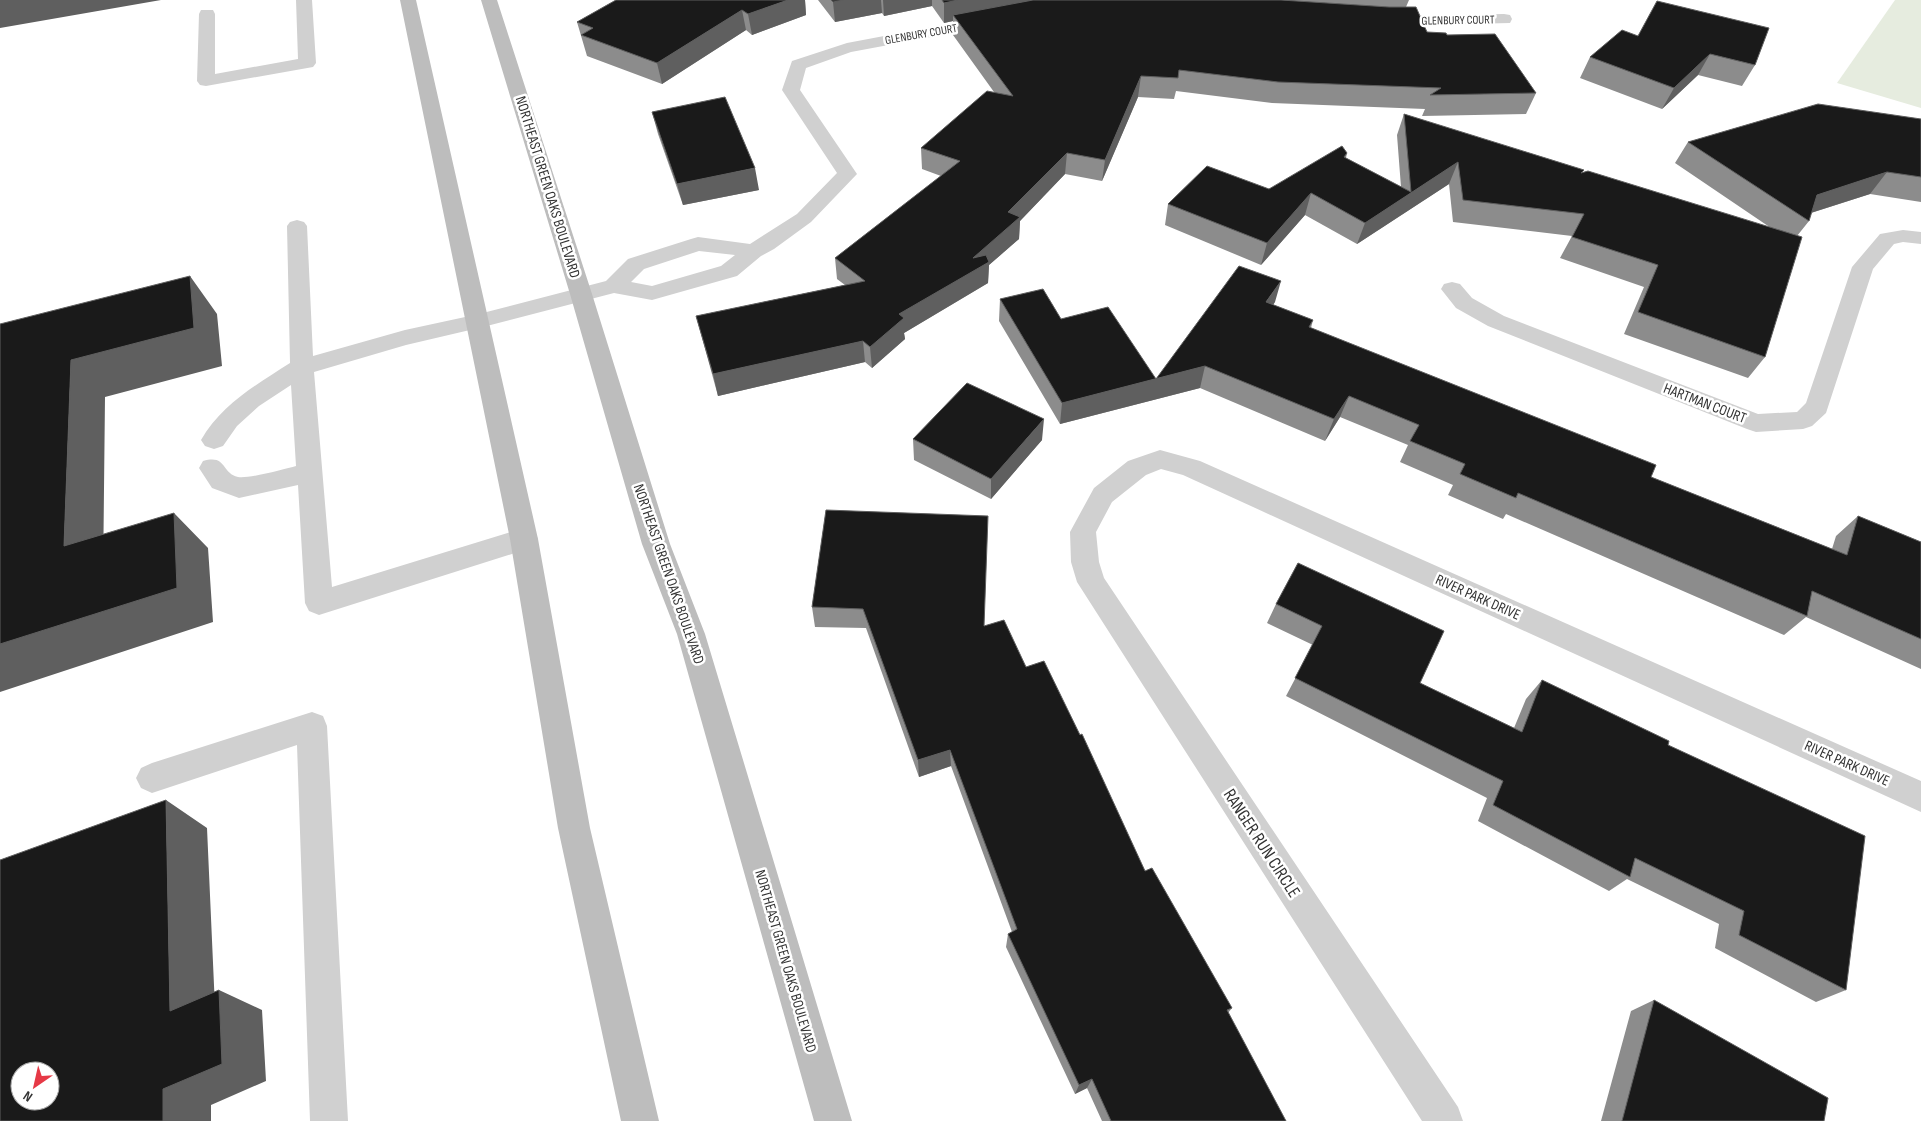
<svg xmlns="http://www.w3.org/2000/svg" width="1921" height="1121" viewBox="0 0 1921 1121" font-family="'Sofia Sans Condensed',sans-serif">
  <rect width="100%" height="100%" fill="#fff"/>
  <path fill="#e6ecdf" d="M1895,0h26v108l-84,-25z"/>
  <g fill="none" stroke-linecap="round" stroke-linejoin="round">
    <path fill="#d0d0d0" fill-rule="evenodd" d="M296,0h16l4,63 -3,4 -107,19 -6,-1 -3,-4 2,-67 2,-4h12l2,4v60l83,-15z
      M297,220l7,2 3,4 6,130 92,-26 74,-16 8,2 3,5 -3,5 -81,19 -92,27 18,215 192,-59 10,3 4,8 -4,8 -215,68 -10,-4 -4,-8 -7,-118 -59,13 -27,-10 -13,-20 4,-7c24,-7 18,12 35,16 10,2 47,-8 58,-11l-5,-81 -32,21 -22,20 -14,20 -9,3 -9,-3 -4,-6c21,-36 55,-55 89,-77l-3,-137 3,-4z
      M312,712l11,4 4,10 21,395h-38l-13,-376 -145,48 -11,-5 -5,-10 5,-10 11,-5z"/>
    <path fill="#d0d0d0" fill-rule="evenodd" d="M1504,14l6,1 2,4 -2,4 -127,3 -6,-1 -2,-4 2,-4 6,-1z
      M990,16l6,1 2,4 -2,4 -145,27 -45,16 -6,22 57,84 -46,48 -37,27 -13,7 -24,20 -85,24 -38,-7 -135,35 -8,-2 -3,-5 3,-5 135,-35 22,-22 63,-20 7,-2 52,7 47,-30 40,-41 -55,-83 10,-29 55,-18zM699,251l36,4 -14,11 -69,20 -21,-4 13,-13z
      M1903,230l18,2v12l-18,-2 -9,2 -21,25 -47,144 -14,13 -9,3 -47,3 -9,-3 -259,-103 -32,-18 -15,-19 3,-5 8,-2 8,2 12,14 32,18 254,98 39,-2 9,-9 46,-136 28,-33z
      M1160,450l40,11 721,320v31l-738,-337 -22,-6 -15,6 -34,27 -16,30 3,30 5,16 354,529 5,14h-41l-345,-539 -6,-20 -1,-30 24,-44 34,-27z"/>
    <path fill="#bdbdbd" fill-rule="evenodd" d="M400,0h16l122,539 52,289 69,293h-38l-63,-293 -48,-289z
      M481,0h16l95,294 78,250 35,90 147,487h-38l-137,-487 -35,-90 -72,-250z"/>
  </g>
  <path fill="#8c8c8c" d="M616,0h189l1,15 -54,20 -6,-5 -84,54 -75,-28 -10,-34z
    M818,0h591l-3,7 21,25 20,3 89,58 -10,21 -104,2 3,-7 -153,-6 -96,-12 -2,8 -36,-2 -36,84 -37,-7 -45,47 -1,18 -30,26 -1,18 -84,50 1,6 -33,29 -7,-6 -147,34 -22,-80 149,-31 -8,-6 -2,-21 106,-82 -19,-7 -1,-21 73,-56 -41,-57v-14l-9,2 -12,-17 -48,10 -2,-3 -47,9z
    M1638,36l117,29 -13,21 -44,-11 -36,34 -82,-31 10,-21z
    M652,112l107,78 -76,15 -25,-71z
    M1404,114l179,58 188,56 -96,-65 13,-21 233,-23v83l-51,-8 -59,19 -2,8 -12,15 -32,121 -17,21 -124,-44 20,-47 -84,-29 12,-22 -119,-14 -4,-38 -92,60 -52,-29 -44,50 -96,-40 3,-21 101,-15 78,-36 -1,5 55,29 -4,-52z
    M1000,299l61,20 95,60 119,-77 -2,3 40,15 -2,8 340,149 181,72 4,-13 22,-20 63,26v127l-115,-52 -22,18 -278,-121 -3,5 -55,-24 5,-10 -53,-23 8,-17 -68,-28 -15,24 -125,-53 -140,36 -61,-103z
    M913,439l129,1 -51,59 -77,-39z
    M826,510l158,116 42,41 119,204 87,137 -4,5 58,108h-184l-15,-33 -12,6 -69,-147 2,-13 4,-2 -61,-166 -32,11 -53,-149 -51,-1 -3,-20z
    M1298,563l122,120 94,45 12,-29 16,-19 126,65 178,245 -30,12 -101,-54 4,-24 -92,-45 -18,12 -131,-70 9,-23 -201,-102 27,-51 -46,-22 9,-19z
    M1654,1000l170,121h-223l30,-110z"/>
  <path fill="#5f5f5f" d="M0,0h161l-161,28z
    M788,0h17l1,15 -54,20 -4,-21z
    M844,0h37l1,13 -47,9 -2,-20z
    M883,0h49v6l-48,10z
    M958,0h110l-115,15v6l-9,2v-20z
    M742,10l4,20 -84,54 -5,-21z
    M1710,54l-12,21 -36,34 12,-21z
    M1141,76l-3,21 -36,84 3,-21z
    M1067,153l-2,21 -45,47 -1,18 -30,26 -1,18 -84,50 1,6 -33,29 -2,-21 29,-33 74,-56 35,-46z
    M1458,162l-9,22 -92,60 8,-21z
    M755,168l4,22 -76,15 -6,-21z
    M1887,172l-17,22 -69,22 16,-21z
    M1311,193l-6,22 -44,50 6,-22z
    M190,276l27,38 5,52 -117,31 -2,184 -39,-35 7,-186z
    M1281,281l-6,21 -15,22 6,-22z
    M863,341l2,21 -147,34 -5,-22z
    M1205,366l-5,22 -140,36 2,-21z
    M1349,396l-9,21 -15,24 9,-22z
    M1044,419l-2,21 -51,59v-20z
    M174,513l34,35 5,74 -213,70v-48z
    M950,750l1,16 -32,11 -1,-17z
    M166,800l41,28 9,202 -46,-19z
    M219,990l43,20 4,71 -55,24v16h-48v-32z
    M1092,1079l-5,9 -12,6 4,-9z"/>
  <path fill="#1a1a1a" stroke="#5f5f5f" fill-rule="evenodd" d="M616,0h172l-40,14 -6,-4 -85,53 -76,-28 12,-7 -16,-6z
    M831,0h13l-11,2z
    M942,0h16l-14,3z
    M1033,0h248l108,7h27l11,25 19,1 1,2 48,-1 41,59 -106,2 11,-7 -163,-6 -99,-12 -1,8 -37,-2 -36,84 -38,-7 -59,59 12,5 -47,41 13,-3 3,7 -90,52 5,4 -34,29 -7,-6 -150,33 -17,-58 169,-35 -30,-23 125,-97 -39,-13 66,-57 26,5 -60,-81z
    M1657,1l112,27 -14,37 -45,-11 -36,34 -84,-31 32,-27 16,6z
    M725,97l30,71 -78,16 -25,-72z
    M1818,104l103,15v58l-34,-5 -70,23 -8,26 -121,-79z
    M1404,114l180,56 -3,3 7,-2 214,66 -37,120 -127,-45 20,-47 -86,-28 12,-23 -121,-14 -5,-38 -93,61 -54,-30 -44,50 -99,-39 39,-38 62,23 73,-43 5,7 -3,4 67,35z
    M1239,266l42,15 -15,21 47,18 -4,7 347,138 -5,12 196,78 11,-39 63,26v97l-109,-48 -5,25 -289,-123 -2,5 -56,-24 5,-10 -55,-23 9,-16 -70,-29 -15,23 -129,-53 -143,37 -62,-104 43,-10 18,30 47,-12 48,72z
    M190,276l4,52 -123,32 -7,186 110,-33 3,75 -177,56v-320z
    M967,383l77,36 -53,60 -78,-40z
    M826,510l162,6 -4,110 20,-6 22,47 18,-6 36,74 2,-1 63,137 7,-3 80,140 -5,2 59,111h-175l-19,-42 -13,6 -71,-151 9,-5 -67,-179 -32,10 -55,-151 -51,-2z
    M1298,563l146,68 -24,52 102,49 20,-52 127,61 -1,4 197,91 -19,154 -107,-55 5,-24 -109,-53 -5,19 -137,-72 10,-24 -208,-103 27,-52 -46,-22z
    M166,800l4,211 49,-21 3,74 -59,25v32h-163v-261zM20,1071h30v30h-30z
    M1654,1000l174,98 -4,23h-202z"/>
  <g text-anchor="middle" stroke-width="5" stroke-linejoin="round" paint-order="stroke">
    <g font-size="12" fill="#333" stroke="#fff">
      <text transform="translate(1458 20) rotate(-1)" y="4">GLENBURY COURT</text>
      <text transform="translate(921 34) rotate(-10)" y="4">GLENBURY COURT</text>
    </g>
    <g font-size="15" fill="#333" stroke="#fff">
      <text transform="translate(548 187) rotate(73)" y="5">NORTHEAST GREEN OAKS BOULEVARD</text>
      <text transform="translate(1705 403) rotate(21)" y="5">HARTMAN COURT</text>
      <text transform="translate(669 574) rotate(71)" y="5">NORTHEAST GREEN OAKS BOULEVARD</text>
      <text transform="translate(1478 597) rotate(24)" y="5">RIVER PARK DRIVE</text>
      <text transform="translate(1847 763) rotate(24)" y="5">RIVER PARK DRIVE</text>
      <text transform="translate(786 961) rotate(74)" y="5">NORTHEAST GREEN OAKS BOULEVARD</text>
    </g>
    <g font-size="18" fill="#333" stroke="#fff">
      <text transform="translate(1262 843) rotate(57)" y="6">RANGER RUN CIRCLE</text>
    </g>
  </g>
  <g transform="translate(35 1086) rotate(214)"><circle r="24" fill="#ffffff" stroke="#adadad"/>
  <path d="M0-4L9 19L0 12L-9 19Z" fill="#e63946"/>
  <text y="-8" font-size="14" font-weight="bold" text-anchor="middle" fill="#333333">N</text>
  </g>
</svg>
